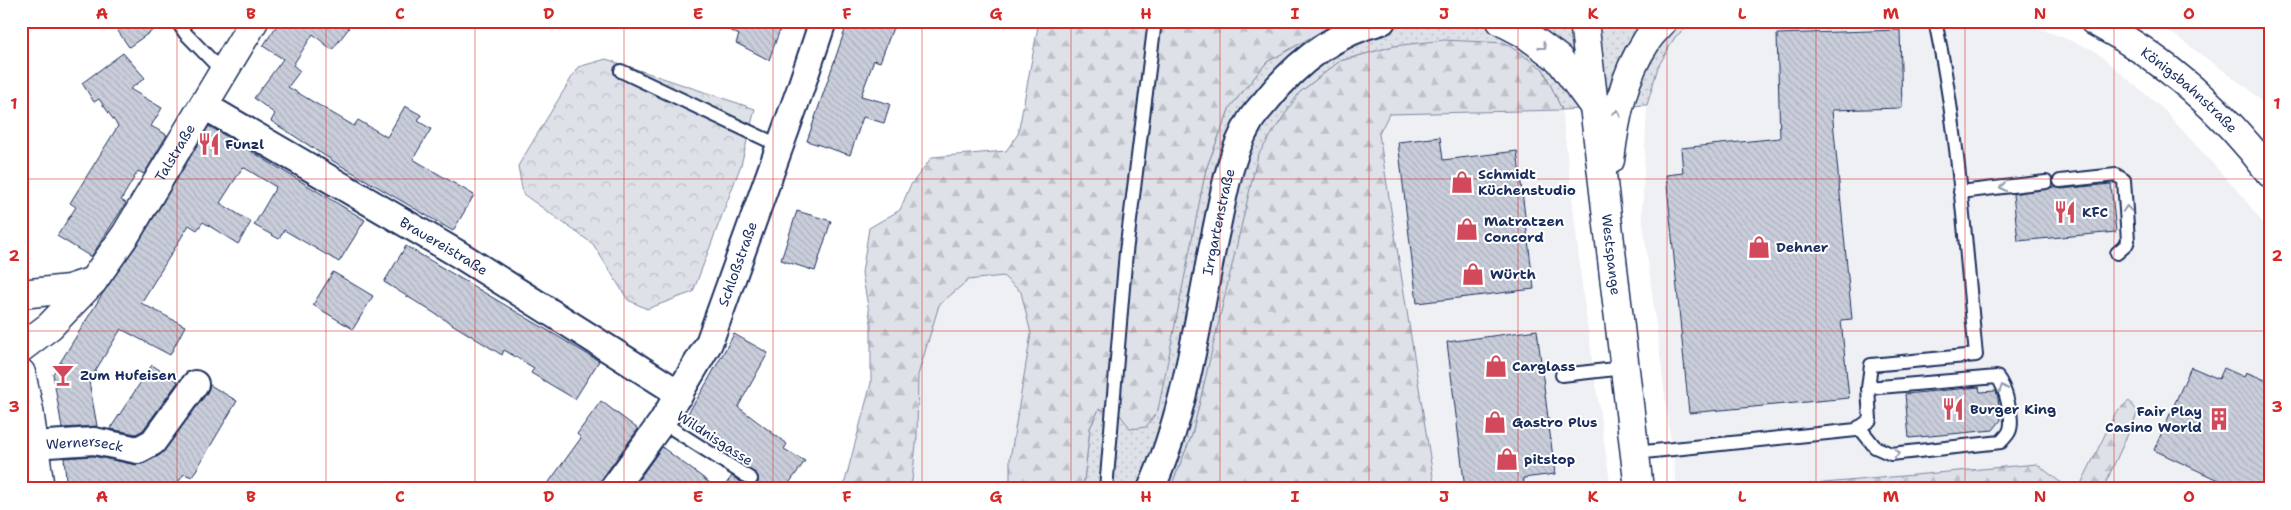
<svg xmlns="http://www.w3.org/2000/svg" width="2291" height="510" viewBox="0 0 2291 510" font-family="'Shantell Sans',sans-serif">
  <defs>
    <pattern id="grass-dots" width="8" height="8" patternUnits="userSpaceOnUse" patternTransform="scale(1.25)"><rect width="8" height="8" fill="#dee1e7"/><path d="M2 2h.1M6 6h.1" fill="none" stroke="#bec1c9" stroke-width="1.8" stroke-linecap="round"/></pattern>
    <pattern id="forest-firs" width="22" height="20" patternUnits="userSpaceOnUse" patternTransform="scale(1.25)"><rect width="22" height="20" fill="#dee1e7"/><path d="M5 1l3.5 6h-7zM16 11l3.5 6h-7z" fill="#bec1c9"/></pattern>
    <pattern id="park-crowns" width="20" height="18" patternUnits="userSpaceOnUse" patternTransform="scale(1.25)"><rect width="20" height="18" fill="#dee1e7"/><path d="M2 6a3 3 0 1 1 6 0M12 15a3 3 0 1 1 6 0" fill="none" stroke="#bec1c9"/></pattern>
    <pattern id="building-back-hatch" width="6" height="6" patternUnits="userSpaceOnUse" patternTransform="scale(1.25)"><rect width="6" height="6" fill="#caceda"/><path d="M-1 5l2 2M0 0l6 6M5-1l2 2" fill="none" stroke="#adb1be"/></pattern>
  </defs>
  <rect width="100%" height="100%" fill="#fff"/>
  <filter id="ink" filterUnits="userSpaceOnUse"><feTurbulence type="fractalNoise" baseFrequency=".02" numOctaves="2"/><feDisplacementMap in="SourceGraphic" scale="10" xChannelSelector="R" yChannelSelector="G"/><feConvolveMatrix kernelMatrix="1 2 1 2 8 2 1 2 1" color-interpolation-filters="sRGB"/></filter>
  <g filter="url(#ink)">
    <path fill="#eff0f4" d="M21,21h21l-21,14z
      M1695,21h326l73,29 70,60 79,87 27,35v257h-201l-32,-25 -280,25h-78l-3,-7 -34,-267 5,-110 11,-38 17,-30z
      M2155,21h115v90l-20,-21z
      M1562,110l22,192 27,187h-176l-56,-355 10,-20z
      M1003,276l18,16 10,42 -21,125v30h-99l6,-53 1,-61 21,-70 29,-25z"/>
    <path fill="url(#grass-dots)" stroke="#7c88a2" d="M1340,21h355l-20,16 -17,30 -11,38 -85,5 -19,-41 -149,-23 -54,15 -41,32 -79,230 -28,112 -22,54h-87l7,-61 9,-19 20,5 64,-139 23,-106 24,-62 37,-45z"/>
    <path fill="url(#forest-firs)" stroke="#7c88a2" d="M1039,21h301l-73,41 -37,45 -24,62 -48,241 -12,17 -15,2 -12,-15 -20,-5 -9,19 -7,61h-73v-30l21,-125 -10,-42 -18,-16 -35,4 -29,25 -21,70 -1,61 -6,53h-68l28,-106v-60l-9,-50 7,-45 31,-18 10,-24 22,-29 74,-6 12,-17z
      M1444,40l61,3 38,26 19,41 -173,4 -10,20 56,355h-265l22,-54 66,-280 41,-62 41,-32 54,-15z
      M2129,401l9,11 -35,77h-346l280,-25 28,22h15l36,-74z"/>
    <path fill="url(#park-crowns)" stroke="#7c88a2" d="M606,59l149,50 -14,56 -48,127 -46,17 -19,-9 -35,-56 -70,-50 -5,-28 60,-99z"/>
    <path fill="url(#building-back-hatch)" stroke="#1b2f5e" d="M111,21h55l-37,26z
      M280,21h57l12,7 -17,22 -19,-16 -20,31 7,6 -12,16 66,39 4,-6 29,17 18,-31 16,9 -3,6 13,8 -18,30 61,36 -21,36 -120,-70 -62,-40 4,-7 -21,-16 29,-39 -20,-13z
      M713,21h70l-14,39 -33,-17 3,-8z
      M848,21h33l13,4 -14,37 -6,-2 -13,36 29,8 -6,19 -21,-6 -13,38 -43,-14z
      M1900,30l2,78 -70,2 20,209 -11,1 8,78 -160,15 -23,-238 17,-2 -2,-25 99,-10 -3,-104z
      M123,53l22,25 -15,11 32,19 -11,18 16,9 -23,39 -6,-3 -17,29 5,3 -35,54 -34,-21 19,-29 -6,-4 48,-77 -19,-27 -5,3 -12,-19z
      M209,126l156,94 -26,42 -55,-32 -5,9 -25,-14 22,-38 -33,-20 -23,36 31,19 -13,22 -35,-22 -6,8 -8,-5 -48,78 44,23 -15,29 -49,-26 -32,52 8,45 -35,2 -9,-54 50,-81 36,-51z
      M1440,137l3,23 74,-9 17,138 -117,14 -19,-161z
      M2111,184l5,48 -98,9 -5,-47 42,-7 6,2z
      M797,211l34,10 -16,50 -34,-11z
      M406,246l193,115 -24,38 -44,-26 3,-5 -30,-18 -2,5 -118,-73z
      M333,272l40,24 -20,33 -40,-24z
      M1537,330l18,144 -32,4 2,11h-60l-18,-147z
      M734,334l34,19 -30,54 49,37 -3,5 21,12 -20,28h-63l10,-13 15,10h7l4,-3v-7l-75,-55 19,-30z
      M152,365l26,17 -35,48 -7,4 -26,-5z
      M2191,367l28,12 5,-11 20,9 2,-5 24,10v107h-33l-83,-39z
      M210,385l27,16 -45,76 -8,-3 -11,15h-106l-3,-31 29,-2 43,9 9,-2 15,-8 47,-62z
      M1979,387l1,5 16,-1 2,7 3,22 -8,10 -84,8 -4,-44z
      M601,401l37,28 -37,51 -3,9h-54l37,-51 -4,-4z
      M662,447l56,42h-86z"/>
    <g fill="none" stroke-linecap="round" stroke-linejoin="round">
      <defs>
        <path id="service" d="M177,21l8,12 38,39
          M621,71l159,75
          M2060,181l56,-6 8,5 4,61 -2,4 -9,8
          M1960,192l86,-10
          M1562,375l62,-7
          M662,422l89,57
          M1859,427l16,20 16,7 110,-12c2,-3 6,-6 8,-10 6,-11 -4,-46 -12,-55l-129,11
          M1635,453l221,-23 14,-10 -2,-32 3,-23 105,-10c-11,-111 -17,-224 -41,-334
          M1106,489l20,-237 29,-231"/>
        <g id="minor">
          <path id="s1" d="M203,105l257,150 220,139"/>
          <path id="s2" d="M33,445l61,-4 44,9 15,-8 42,-58"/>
          <path id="s3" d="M613,489l49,-67 47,-79 91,-253 23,-69"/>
          <path id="s4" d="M1151,489c35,-77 46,-166 63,-249 9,-40 14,-82 36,-119 4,-7 11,-14 16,-20 30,-38 69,-68 116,-80"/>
        </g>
        <g id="tertiary">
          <path id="s5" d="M2094,21c68,36 130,90 176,152"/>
          <path d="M21,294l48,-5 24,-8"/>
          <path id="s6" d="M21,348l29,-22 43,-45 33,-47 128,-213"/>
          <path d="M21,373l8,37 11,79"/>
        </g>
        <g id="secondary">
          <path d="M1501,21l23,12 35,26 33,45"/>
          <path id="s7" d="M1584,21l55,468"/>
          <path d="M1610,160c5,-41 13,-84 36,-118 4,-8 12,-14 17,-21"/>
        </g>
      </defs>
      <use href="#service" stroke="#1b2f5e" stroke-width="16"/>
      <use href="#minor" stroke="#1b2f5e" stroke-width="30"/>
      <use href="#tertiary" stroke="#1b2f5e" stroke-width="31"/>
      <use href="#secondary" stroke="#1b2f5e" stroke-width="31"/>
      <use href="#service" stroke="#fff" stroke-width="12"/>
      <use href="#minor" stroke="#fff" stroke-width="26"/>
      <use href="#tertiary" stroke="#fff" stroke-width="28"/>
      <use href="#secondary" stroke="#fff" stroke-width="28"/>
    </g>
    <defs><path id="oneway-chevron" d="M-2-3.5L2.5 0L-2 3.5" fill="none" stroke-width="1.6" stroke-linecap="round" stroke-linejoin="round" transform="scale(1.25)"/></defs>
    <g stroke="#8d97ae">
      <use href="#oneway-chevron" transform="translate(1543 46) rotate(36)"/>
      <use href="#oneway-chevron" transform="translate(1617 113) rotate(-74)"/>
      <use href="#oneway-chevron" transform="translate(2003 187) rotate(173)"/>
      <use href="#oneway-chevron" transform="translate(2127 209) rotate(-94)"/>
      <use href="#oneway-chevron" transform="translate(2003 388) rotate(-109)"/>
      <use href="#oneway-chevron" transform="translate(1897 453) rotate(-2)"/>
    </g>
  </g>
  <path fill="none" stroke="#d62828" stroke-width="1" stroke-opacity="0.55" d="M177,21v468M326,21v468M475,21v468M624,21v468M773,21v468M922,21v468M1071,21v468M1220,21v468M1369,21v468M1518,21v468M1667,21v468M1816,21v468M1965,21v468M2114,21v468M21,179h2249M21,331h2249"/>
  <defs>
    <symbol id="restaurant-bare" viewBox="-9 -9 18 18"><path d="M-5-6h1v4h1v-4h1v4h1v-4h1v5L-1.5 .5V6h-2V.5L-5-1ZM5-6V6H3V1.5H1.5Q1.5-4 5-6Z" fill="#d1495b" stroke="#fff" stroke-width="2.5" paint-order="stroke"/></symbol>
    <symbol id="shop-bare" viewBox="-9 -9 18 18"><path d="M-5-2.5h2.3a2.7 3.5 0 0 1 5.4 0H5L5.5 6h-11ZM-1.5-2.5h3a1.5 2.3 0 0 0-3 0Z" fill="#d1495b" stroke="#fff" stroke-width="2.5" paint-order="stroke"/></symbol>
    <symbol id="bar-bare" viewBox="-9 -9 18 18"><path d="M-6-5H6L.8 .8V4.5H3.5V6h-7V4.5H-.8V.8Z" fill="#d1495b" stroke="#fff" stroke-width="2.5" paint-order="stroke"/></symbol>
    <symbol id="building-bare" viewBox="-9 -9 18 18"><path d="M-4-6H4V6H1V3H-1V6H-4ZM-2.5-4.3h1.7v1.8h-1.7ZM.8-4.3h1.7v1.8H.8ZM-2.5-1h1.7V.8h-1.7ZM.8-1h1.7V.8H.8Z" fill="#d1495b" stroke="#fff" stroke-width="2.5" paint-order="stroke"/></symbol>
  </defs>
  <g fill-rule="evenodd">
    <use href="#restaurant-bare" x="193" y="128" width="32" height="32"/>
    <use href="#shop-bare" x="1446" y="166" width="32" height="32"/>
    <use href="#restaurant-bare" x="2049" y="196" width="32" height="32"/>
    <use href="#shop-bare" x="1451" y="213" width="32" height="32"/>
    <use href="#shop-bare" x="1743" y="231" width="32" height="32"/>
    <use href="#shop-bare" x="1457" y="258" width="32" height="32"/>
    <use href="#shop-bare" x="1480" y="350" width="32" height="32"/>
    <use href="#bar-bare" x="47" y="359" width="32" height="32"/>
    <use href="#restaurant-bare" x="1937" y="393" width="32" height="32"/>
    <use href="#building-bare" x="2203" y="403" width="32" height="32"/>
    <use href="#shop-bare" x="1479" y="406" width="32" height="32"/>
    <use href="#shop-bare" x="1491" y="443" width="32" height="32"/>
  </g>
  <g text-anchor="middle" stroke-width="4" stroke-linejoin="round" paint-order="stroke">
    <g font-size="14" fill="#1b2f5e" stroke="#fff">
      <text dy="5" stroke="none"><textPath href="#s5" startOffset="118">Königsbahnstraße</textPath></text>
      <text dy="5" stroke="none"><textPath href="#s6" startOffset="251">Talstraße</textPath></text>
      <text dy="5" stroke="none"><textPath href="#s4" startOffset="276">Irrgartenstraße</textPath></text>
      <text dy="5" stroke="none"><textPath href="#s1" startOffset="279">Brauereistraße</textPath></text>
      <text dy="5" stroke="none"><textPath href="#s7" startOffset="235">Westspange</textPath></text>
      <text dy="5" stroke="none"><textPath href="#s3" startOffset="259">Schloßstraße</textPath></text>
      <text transform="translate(715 438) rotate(33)" y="5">Wildnisgasse</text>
      <text dy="5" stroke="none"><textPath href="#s2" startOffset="52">Wernerseck</textPath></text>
    </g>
    <g font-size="14" font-weight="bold" fill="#1b2f5e" stroke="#fff" text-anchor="start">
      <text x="225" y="149">Funzl</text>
      <text x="1478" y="179">Schmidt<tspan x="1478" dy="16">Küchenstudio</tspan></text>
      <text x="2082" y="217">KFC</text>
      <text x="1484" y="226">Matratzen<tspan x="1484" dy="16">Concord</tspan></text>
      <text x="1776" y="252">Dehner</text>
      <text x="1490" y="279">Würth</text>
      <text x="1512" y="371">Carglass</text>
      <text x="80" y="380">Zum Hufeisen</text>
      <text x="1970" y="414">Burger King</text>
      <text x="2202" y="416" text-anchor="end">Fair Play<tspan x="2202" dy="16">Casino World</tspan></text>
      <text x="1512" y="427">Gastro Plus</text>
      <text x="1524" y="464">pitstop</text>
    </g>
  </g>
  <rect width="2291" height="510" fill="none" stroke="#fff" stroke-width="55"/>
  <rect x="28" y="28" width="2236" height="454" fill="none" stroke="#d62828" stroke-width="2"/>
  <g font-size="16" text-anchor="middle" font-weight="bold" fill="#d62828">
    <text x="102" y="19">A</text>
    <text x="251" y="19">B</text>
    <text x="400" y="19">C</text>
    <text x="549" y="19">D</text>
    <text x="698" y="19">E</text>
    <text x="847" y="19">F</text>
    <text x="996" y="19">G</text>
    <text x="1146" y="19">H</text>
    <text x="1295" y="19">I</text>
    <text x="1444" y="19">J</text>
    <text x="1593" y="19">K</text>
    <text x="1742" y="19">L</text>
    <text x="1891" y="19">M</text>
    <text x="2040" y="19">N</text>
    <text x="2189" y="19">O</text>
    <text x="14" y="109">1</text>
    <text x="2277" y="109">1</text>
    <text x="14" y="261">2</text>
    <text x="2277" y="261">2</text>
    <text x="14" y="412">3</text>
    <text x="2277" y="412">3</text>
    <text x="102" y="502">A</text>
    <text x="251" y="502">B</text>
    <text x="400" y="502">C</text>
    <text x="549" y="502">D</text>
    <text x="698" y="502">E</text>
    <text x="847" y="502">F</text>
    <text x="996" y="502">G</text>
    <text x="1146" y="502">H</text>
    <text x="1295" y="502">I</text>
    <text x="1444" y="502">J</text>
    <text x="1593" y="502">K</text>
    <text x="1742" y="502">L</text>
    <text x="1891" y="502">M</text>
    <text x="2040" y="502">N</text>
    <text x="2189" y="502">O</text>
  </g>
</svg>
